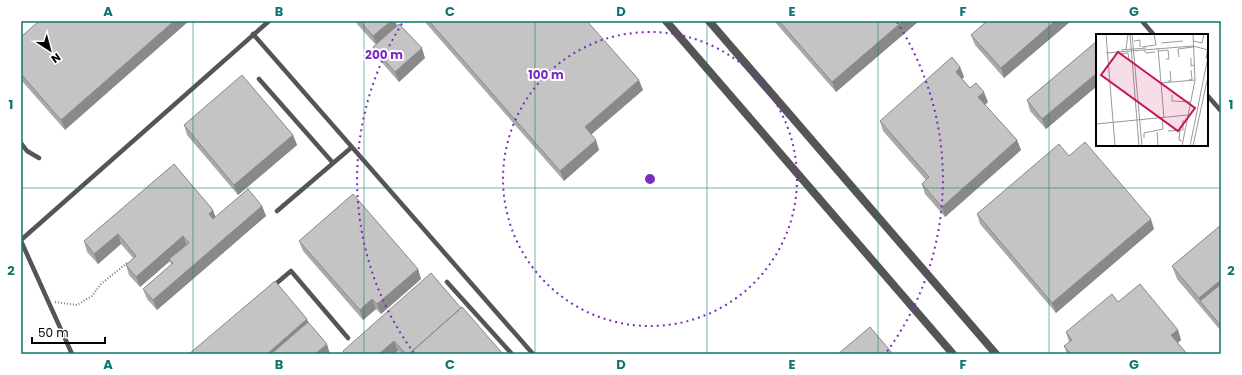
<svg xmlns="http://www.w3.org/2000/svg" width="1242" height="375" viewBox="0 0 1242 375" font-family="Poppins,sans-serif">
  <rect width="100%" height="100%" fill="#fff"/>
  <g fill="none" stroke-linecap="round" stroke-linejoin="round">
    <path stroke="#777" stroke-width="2" stroke-dasharray="1 2" stroke-linecap="butt" d="M55,302l22,3 15,-9 9,-12 26,-21"/>
    <path stroke="#555" stroke-width="4.5" d="M1142,21l12,14
      M253,34l280,320
      M259,79l74,84
      M1207,95l14,16
      M21,143l6,8 12,7
      M277,211l75,-64
      M21,240l248,-219
      M21,241l51,113
      M447,282l65,72
      M272,287l19,-16 57,67"/>
    <path stroke="#555" stroke-width="8" d="M666,21l287,333
      M709,21l287,333"/>
  </g>
  <path fill="#a9a9a9" d="M39,21l26,109 -44,-50v-43z
    M356,21h39l2,5 28,32 -26,24 -22,-25 -4,-10 3,-2 -19,-21z
    M424,21h163l56,69 -52,45 8,15 -35,31z
    M774,21h145l-83,71z
    M987,21h84l-67,57 -29,-33 -4,-10z
    M1218,21h3v4l-3,-3z
    M1097,41v45l-51,43 -16,-18 -3,-11z
    M960,67l4,10 -2,2 8,9 18,14 -3,3 32,35 4,10 -76,67 -20,-23 -3,-10 4,-4 -43,-49 -3,-10z
    M184,125l109,10 4,10 -59,50 -51,-60z
    M1069,156l85,73 -98,84 -76,-89 -3,-10z
    M262,206l4,10 -109,94 -10,-11 -4,-10 28,-24 -1,-4 -30,26 -11,-12 -3,-10 7,-7 -12,-14 -23,20 -11,-12 -3,-11 132,-24z
    M1221,225v106l-44,-52 -5,-13z
    M299,241l119,28 3,10 -40,35 -5,-5 -13,11 -60,-69z
    M1118,302l60,28 3,10 -3,3 9,11h-120l-3,-8 5,-4 -3,-10z
    M461,308l42,46h-102l-3,-3 -4,3h-50l-1,-3z"/>
  <path fill="#898989" d="M174,21h15l-124,109 -4,-10z
    M391,21h4l3,7 -21,18 -4,-10z
    M903,21h16l-83,71 -4,-10z
    M1055,21h16l-67,57 -3,-10z
    M422,48l3,10 -26,24 -4,-10z
    M960,67l4,10 -5,5 -3,-10z
    M1097,73v13l-51,43 -4,-10z
    M639,80l4,10 -55,47 -3,-10z
    M984,92l4,10 -6,5 -4,-10z
    M293,135l4,10 -59,50 -4,-10z
    M596,140l3,10 -35,31 -4,-10z
    M1017,140l4,10 -76,67 -3,-10z
    M262,206l4,10 -109,94 -4,-10z
    M213,210l4,10 -4,4 -4,-10z
    M1151,219l3,10 -98,84 -4,-10z
    M118,234l3,10 -23,20 -4,-10z
    M183,236l4,10 -18,13 1,2 -30,26 -4,-10z
    M418,269l3,10 -40,35 -4,-10z
    M1221,280v17l-21,4 -1,-3z
    M372,299l4,10 -13,11 -3,-10z
    M307,319l5,13 -25,22h-20z
    M1178,330l3,10 -6,5 -4,-10z
    M394,341l4,10 -4,3h-15z
    M327,344l3,10h-15z"/>
  <path fill="#c4c4c4" stroke="#898989" d="M39,21h135l-113,99 -40,-46v-37z
    M360,21h31l-18,15z
    M429,21h158l52,59 -54,47 11,13 -36,31z
    M779,21h124l-71,61z
    M987,21h68l-54,47 -30,-33z
    M399,24l23,24 -27,24 -22,-25z
    M1097,41v32l-55,46 -15,-19z
    M952,57l8,10 -4,5 14,16 6,-5 8,9 -6,5 39,43 -75,67 -20,-23 7,-7 -49,-56z
    M242,75l51,60 -59,50 -50,-60z
    M1085,142l66,77 -99,84 -75,-89 82,-70 10,12z
    M174,164l39,46 -4,4 4,5 35,-30 14,17 -109,94 -10,-11 30,-26 -4,-4 20,-16 -6,-7 -47,41 -10,-12 10,-9 -18,-22 -24,20 -10,-13z
    M353,194l65,75 -41,35 -5,-5 -12,11 -61,-69z
    M1221,225v55l-22,18 -27,-32z
    M431,273l30,35 -52,46h-3l-12,-13 -15,13h-33l-3,-3z
    M275,281l32,38 -40,35h-78z
    M1140,284l38,46 -7,5 16,19h-116l-7,-8 8,-6 -6,-8 46,-38 6,8z
    M1221,284v42l-21,-25z
    M462,307l41,47h-94z
    M308,322l19,22 -12,10h-44z
    M870,327l23,27h-55z"/>
  <path fill="none" stroke="#0f766e" stroke-width="1" stroke-opacity="0.55" d="M193,21v333M364,21v333M535,21v333M707,21v333M878,21v333M1049,21v333M21,188h1200"/>
  <g fill="none" stroke="#7b2cbf" stroke-width="2" stroke-dasharray="2 4">
    <circle cx="650" cy="179" r="147"/>
    <path d="M414 353A293 293 0 0 1 403 22M897 22A293 293 0 0 1 886 353"/>
  </g>
  <g transform="translate(1096 34)">
    <rect width="112" height="112" fill="#fff"/>
    <path fill="none" stroke="#999" stroke-width="1" d="M10,0l9,112M34,0l9,112M36,0l10,112M38,7l6,-1v7M97,7l9,2 2,-9M65,9l22,-2M46,13l14,-2 -2,-11M62,14l6,70M30,15l2,-15M25,16l25,-2M48,16l2,3 9,-1M63,17l9,-1 1,9h-3M10,19l87,-7 15,4M24,20l8,-1 1,7M83,23l-1,-8 15,-2M95,24v8l4,-1M110,25l2,-12M93,46l3,-1 -1,-9M72,47h3l-1,-10M65,49l34,-3M76,61v6l18,1M0,90l92,-9M84,96l-1,10 3,1M72,97l15,-1v-10M61,98l1,13M48,104v-5l19,-4 -1,-11M86,112l13,-66 -2,-46M94,112l18,-89M97,112l15,-70"/>
    <path fill="#c2185b" fill-opacity="0.15" stroke="#c2185b" stroke-width="2" d="M22,18l77,56 -17,23 -77,-56z"/>
    <rect width="112" height="112" fill="none" stroke="#000" stroke-width="2"/>
  </g>
  <circle cx="650" cy="179" r="6" fill="#7b2cbf" stroke="#fff" stroke-width="2"/>
  <g font-size="12" text-anchor="middle" font-weight="bold" fill="#7b2cbf" stroke="#fff" stroke-width="4" stroke-linejoin="round" paint-order="stroke">
    <text x="384" y="59">200 m</text>
    <text x="546" y="79">100 m</text>
  </g>
  <rect width="1242" height="375" fill="none" stroke="#ffffff" stroke-width="44"/>
  <g transform="translate(50 50) rotate(144)" stroke="#ffffff" stroke-width="3" paint-order="stroke">
  <path d="M0-3L7 15L0 10L-7 15Z" fill="#000000"/>
  <text y="-6" font-size="11" font-weight="bold" text-anchor="middle" fill="#000000">N</text>
  </g>
  <path d="M32 337v6h73v-6" fill="none" stroke="#000000" stroke-width="2"/>
  <text x="38" y="337" font-size="12" fill="#000000" stroke="#ffffff" stroke-width="3" paint-order="stroke">50 m</text>
  <rect x="22" y="22" width="1198" height="331" fill="none" stroke="#0f766e" stroke-width="1.5"/>
  <g font-size="13" text-anchor="middle" font-weight="bold" fill="#0f766e">
    <text x="108" y="16">A</text>
    <text x="279" y="16">B</text>
    <text x="450" y="16">C</text>
    <text x="621" y="16">D</text>
    <text x="792" y="16">E</text>
    <text x="963" y="16">F</text>
    <text x="1134" y="16">G</text>
    <text x="11" y="109">1</text>
    <text x="1231" y="109">1</text>
    <text x="11" y="275">2</text>
    <text x="1231" y="275">2</text>
    <text x="108" y="369">A</text>
    <text x="279" y="369">B</text>
    <text x="450" y="369">C</text>
    <text x="621" y="369">D</text>
    <text x="792" y="369">E</text>
    <text x="963" y="369">F</text>
    <text x="1134" y="369">G</text>
  </g>
</svg>
